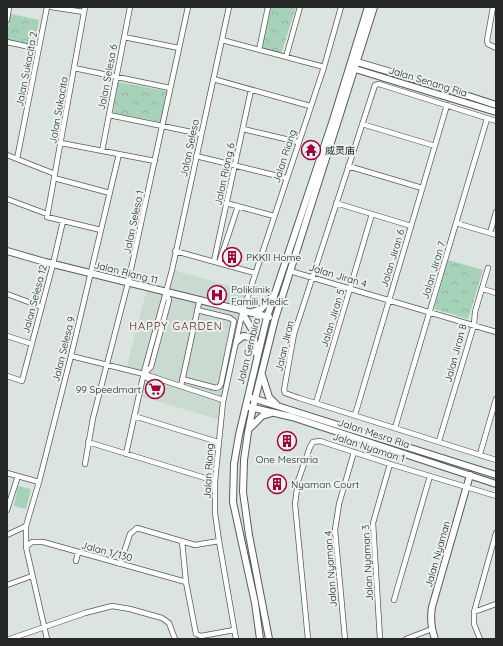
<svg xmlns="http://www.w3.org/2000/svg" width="503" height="646" viewBox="0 0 503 646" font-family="Quicksand,'Noto Sans SC',sans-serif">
  <defs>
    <pattern id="park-crowns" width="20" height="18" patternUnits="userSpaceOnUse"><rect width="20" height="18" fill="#a6d2b9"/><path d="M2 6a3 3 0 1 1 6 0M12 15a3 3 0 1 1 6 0" fill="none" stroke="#8fb49f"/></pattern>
  </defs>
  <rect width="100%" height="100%" fill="#dce4df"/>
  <path fill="#cbdad1" d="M172,270l77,21 -28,129 -82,-24 5,-22 -18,-4 21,-82 19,5z"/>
  <path fill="#a6d2b9" d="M18,486l13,3 -5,20 -12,-3z"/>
  <path fill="url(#park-crowns)" d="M271,7h25l-15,47 -19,-6z
    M11,14l28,6 -5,26 -27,-6v-8z
    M118,82l48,9 -5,31 -48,-9z
    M448,260l35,10 -15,49 -34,-10z"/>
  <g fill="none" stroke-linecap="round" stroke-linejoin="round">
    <defs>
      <path id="street" d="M51,7l33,5
        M85,7l-38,210 54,13
        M493,7l-6,34 1,3 8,4
        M7,20l2,-13
        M124,37l55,11
        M222,40l102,27
        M7,42l32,7
        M259,50l9,-43
        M286,57l14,-50
        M74,68l96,20
        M213,79l97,27
        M109,115l92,19
        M496,121l-117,-37 -4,1 -81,249 -10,56 1,3 14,5 197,62
        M362,124l73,22
        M243,129l55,13
        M61,143l94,18
        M102,151l28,-144
        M7,155l48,19
        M196,156l90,22
        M17,159l30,-152
        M348,166l74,22
        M54,178l56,15
        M7,199l40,15
        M226,203l48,13
        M336,203l75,23
        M456,223l40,12
        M490,233l6,-21
        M175,251l80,22
        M214,261l37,-171
        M219,263l19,-57
        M290,271l206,61
        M483,289l13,4
        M7,294l35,13
        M243,311l81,-244 17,-60
        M7,336l25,8
        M71,356l73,18 79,26
        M144,374l7,-7 18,-67 -3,-7
        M7,376l15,5 31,-117 10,-43
        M144,376l5,3 12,4
        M182,379l34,9 3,-1 2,-3 13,-63 -4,-3 -33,-8
        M181,386l18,-83
        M316,403l56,-189
        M355,415l92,-310
        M134,416l84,26
        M395,428l92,-309
        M439,441l35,-116 1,-13 13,-44
        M88,442l127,39
        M126,454l19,-86 27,-98 57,-263
        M480,454l16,-55
        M85,464l8,-46 35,-135 60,-276
        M7,473l32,9
        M7,510l11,-34
        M7,535l19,-9
        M182,541l4,41 10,52 5,2 33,-6
        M26,547l6,-5h11l143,40
        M76,561l2,-8
        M120,564l10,-30 7,-6 58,17 24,-4
        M7,585l25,-9
        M394,600l36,-124
        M474,612l22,-8
        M10,639l75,-26 27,-7 18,3 32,9 7,5 6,16
        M47,639l-21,-92v-21l13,-44 32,-126 48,-202
        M236,639l-17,-98 -4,-28v-32l8,-79 19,-88
        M308,639l-13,-135 3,-23 12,-34 3,-5 7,-1 70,23 106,32
        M345,639l-10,-109 4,-26 15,-52
        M380,639l-7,-116 17,-59
        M406,639l26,-10
        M480,639l-6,-15v-12l22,-79"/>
      <path id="secondary" d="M357,62l81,24 58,19
        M355,69l141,43
        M7,251l38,11 224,55
        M252,312l9,-3 10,-11
        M243,314l10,17 3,22
        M237,341l6,-5 6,1 5,3
        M262,375l7,22 7,7
        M252,398l244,77
        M249,407l43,10 204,67
        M249,429l13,-13 10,-3
        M260,639l-5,-36 -22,-101 1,-38 5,-29 28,-118 66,-197 35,-113
        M269,639l-20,-104 -6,-43 1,-32 4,-28 5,-25 22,-88 99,-312
        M435,639c-4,-11 -5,-20 -3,-32l38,-132"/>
    </defs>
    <use href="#street" stroke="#565c58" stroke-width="6"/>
    <use href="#secondary" stroke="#565c58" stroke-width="8"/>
    <use href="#street" stroke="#fff" stroke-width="4.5"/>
    <use href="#secondary" stroke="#fff" stroke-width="6"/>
  </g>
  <defs>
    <symbol id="temple-ring" viewBox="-11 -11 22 22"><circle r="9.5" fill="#e9f1ec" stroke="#a1023f" stroke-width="1.5"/><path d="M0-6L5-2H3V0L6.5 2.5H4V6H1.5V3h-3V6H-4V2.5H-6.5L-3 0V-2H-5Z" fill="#a1023f"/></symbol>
    <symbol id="building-ring" viewBox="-11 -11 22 22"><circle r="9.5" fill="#e9f1ec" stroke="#a1023f" stroke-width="1.5"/><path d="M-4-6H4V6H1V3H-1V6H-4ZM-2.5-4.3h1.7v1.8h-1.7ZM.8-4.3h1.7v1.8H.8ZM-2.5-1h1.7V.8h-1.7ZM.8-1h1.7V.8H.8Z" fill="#a1023f"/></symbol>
    <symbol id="hospital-ring" viewBox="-11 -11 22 22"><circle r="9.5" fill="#e9f1ec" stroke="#a1023f" stroke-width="1.5"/><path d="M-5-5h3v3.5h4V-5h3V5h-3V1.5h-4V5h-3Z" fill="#a1023f"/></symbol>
    <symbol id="supermarket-ring" viewBox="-11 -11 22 22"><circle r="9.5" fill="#e9f1ec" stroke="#a1023f" stroke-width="1.5"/><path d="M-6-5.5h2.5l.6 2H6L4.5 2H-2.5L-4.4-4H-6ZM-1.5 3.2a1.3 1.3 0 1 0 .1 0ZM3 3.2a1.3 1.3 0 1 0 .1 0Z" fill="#a1023f"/></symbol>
  </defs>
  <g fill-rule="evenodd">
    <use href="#temple-ring" x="300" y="139" width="22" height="22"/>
    <use href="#building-ring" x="221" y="246" width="22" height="22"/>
    <use href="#hospital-ring" x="206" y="284" width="22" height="22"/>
    <use href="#supermarket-ring" x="144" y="378" width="22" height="22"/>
    <use href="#building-ring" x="276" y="430" width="22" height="22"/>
    <use href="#building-ring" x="266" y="473" width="22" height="22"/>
  </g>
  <g text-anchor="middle" stroke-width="4" stroke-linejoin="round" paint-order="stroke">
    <g font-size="10" fill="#252826" stroke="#e9f1ec">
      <text transform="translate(26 69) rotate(-79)" y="4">Jalan Sukacita 2</text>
      <text transform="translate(107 77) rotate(-79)" y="4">Jalan Selesa 6</text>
      <text transform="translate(428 81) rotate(17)" y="4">Jalan Senang Ria</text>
      <text transform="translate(58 110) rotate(-80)" y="4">Jalan Sukacita</text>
      <text transform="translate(189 148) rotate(-78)" y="4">Jalan Selesa</text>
      <text transform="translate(284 156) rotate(-72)" y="4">Jalan Riang</text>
      <text transform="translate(224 174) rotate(-78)" y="4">Jalan Riang 6</text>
      <text transform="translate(133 222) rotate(-78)" y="4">Jalan Selesa 1</text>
      <text transform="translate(392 258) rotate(-73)" y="4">Jalan Jiran 6</text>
      <text transform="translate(433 270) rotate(-73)" y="4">Jalan Jiran 7</text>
      <text transform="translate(126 272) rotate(14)" y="4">Jalan Riang 11</text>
      <text transform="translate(338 275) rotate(17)" y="4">Jalan Jiran 4</text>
      <text transform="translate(34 299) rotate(-75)" y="4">Jalan Selesa 12</text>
      <text transform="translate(332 318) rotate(-73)" y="4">Jalan Jiran 5</text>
      <text transform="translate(284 346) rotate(-77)" y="4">Jalan Jiran</text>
      <text transform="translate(63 349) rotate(-76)" y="4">Jalan Selesa 9</text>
      <text transform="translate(248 351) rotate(-76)" y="4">Jalan Gembira</text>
      <text transform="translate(455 353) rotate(-75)" y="4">Jalan Jiran 8</text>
      <text transform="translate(374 433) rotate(18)" y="4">Jalan Mesra Ria</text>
      <text transform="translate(369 447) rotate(18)" y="4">Jalan Nyaman 1</text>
      <text transform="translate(208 471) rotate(-87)" y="4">Jalan Riang</text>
      <text transform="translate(107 551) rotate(15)" y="4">Jalan 1/130</text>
      <text transform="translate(437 554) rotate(-74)" y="4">Jalan Nyaman</text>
      <text transform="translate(367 563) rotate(-93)" y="4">Jalan Nyaman 3</text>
      <text transform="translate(330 569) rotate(-94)" y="4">Jalan Nyaman 4</text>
    </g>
    <g font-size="10" fill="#252826" stroke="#e9f1ec" text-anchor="start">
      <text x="325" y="154">威灵庙</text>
      <text x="246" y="261">PKKII Home</text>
      <text x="231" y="293">Poliklinik<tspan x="231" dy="12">Famili Medic</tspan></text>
      <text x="141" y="393" text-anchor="end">99 Speedmart</text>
      <text x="287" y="463" text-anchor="middle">One Mesraria</text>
      <text x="291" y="488">Nyaman Court</text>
    </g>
    <g font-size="11" letter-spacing="1" fill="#5c1728" stroke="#e9f1ec">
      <text x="176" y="330">HAPPY GARDEN</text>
    </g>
  </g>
  <rect width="503" height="646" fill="none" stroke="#252826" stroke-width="16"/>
</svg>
